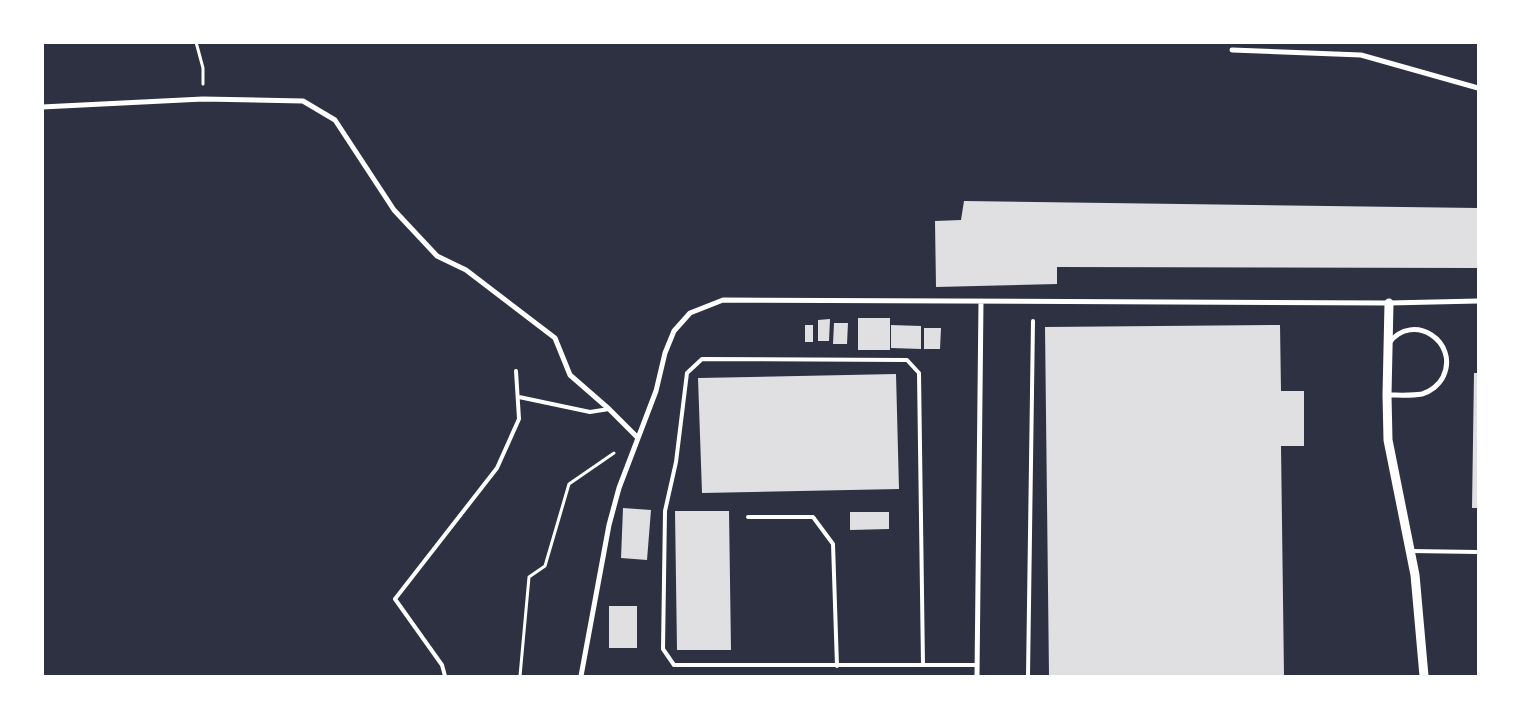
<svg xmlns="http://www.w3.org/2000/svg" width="1521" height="719" viewBox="0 0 1521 719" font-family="Figtree,sans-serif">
  <rect width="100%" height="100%" fill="#2d3142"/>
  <path fill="#e0e0e3" d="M964,201l514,7v60l-421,-1v17l-121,3 -1,-66 26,-1z
    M858,318h32v32h-32z
    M830,319l-1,22h-11v-21z
    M834,323h14l-1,21h-14z
    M805,325h8v17h-8z
    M891,325l30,1v23l-30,-1z
    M1280,325l1,66h23v55h-23l3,230h-235l-4,-349z
    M924,328h17l-1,21h-16z
    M1474,373h4v135h-6z
    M896,374l3,115 -197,4 -4,-115z
    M623,508l28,2 -4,50 -26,-2z
    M675,511h54l2,139h-54z
    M850,512h39v17l-39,1z
    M609,606h28v42h-28z"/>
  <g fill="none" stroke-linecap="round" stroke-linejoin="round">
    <path stroke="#fff" stroke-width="3" d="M196,42l7,26v16
      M520,676l9,-99 16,-11 24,-82 45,-31"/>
    <path stroke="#fff" stroke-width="4" d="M519,397l71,15 19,-3
      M748,517h65l20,27 4,122
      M1410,551l68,1
      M923,665h-249l-11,-16 2,-138 11,-49 11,-89 15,-14 205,1 12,13 4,292h54
      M445,676l-3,-11 -47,-66 102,-131 22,-49 -3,-48
      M1028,676l5,-355"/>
    <path stroke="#fff" stroke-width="5" d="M1232,50l129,5 117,33
      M42,107l161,-8 100,2 32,19 59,90 43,46 29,14 89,68 15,37 39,34 29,29
      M1387,395c11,0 24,1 35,-1 8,-2 17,-9 21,-17 17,-35 -30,-66 -54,-34
      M581,676l28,-151 10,-37 37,-97 9,-38 9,-22 16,-18 33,-13 666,3 89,-2
      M977,676l4,-375"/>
    <path stroke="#fff" stroke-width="9" d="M1389,303l-2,92 1,45 27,135 9,101"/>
  </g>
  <rect width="1521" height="719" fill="none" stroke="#ffffff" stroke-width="88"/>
</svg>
